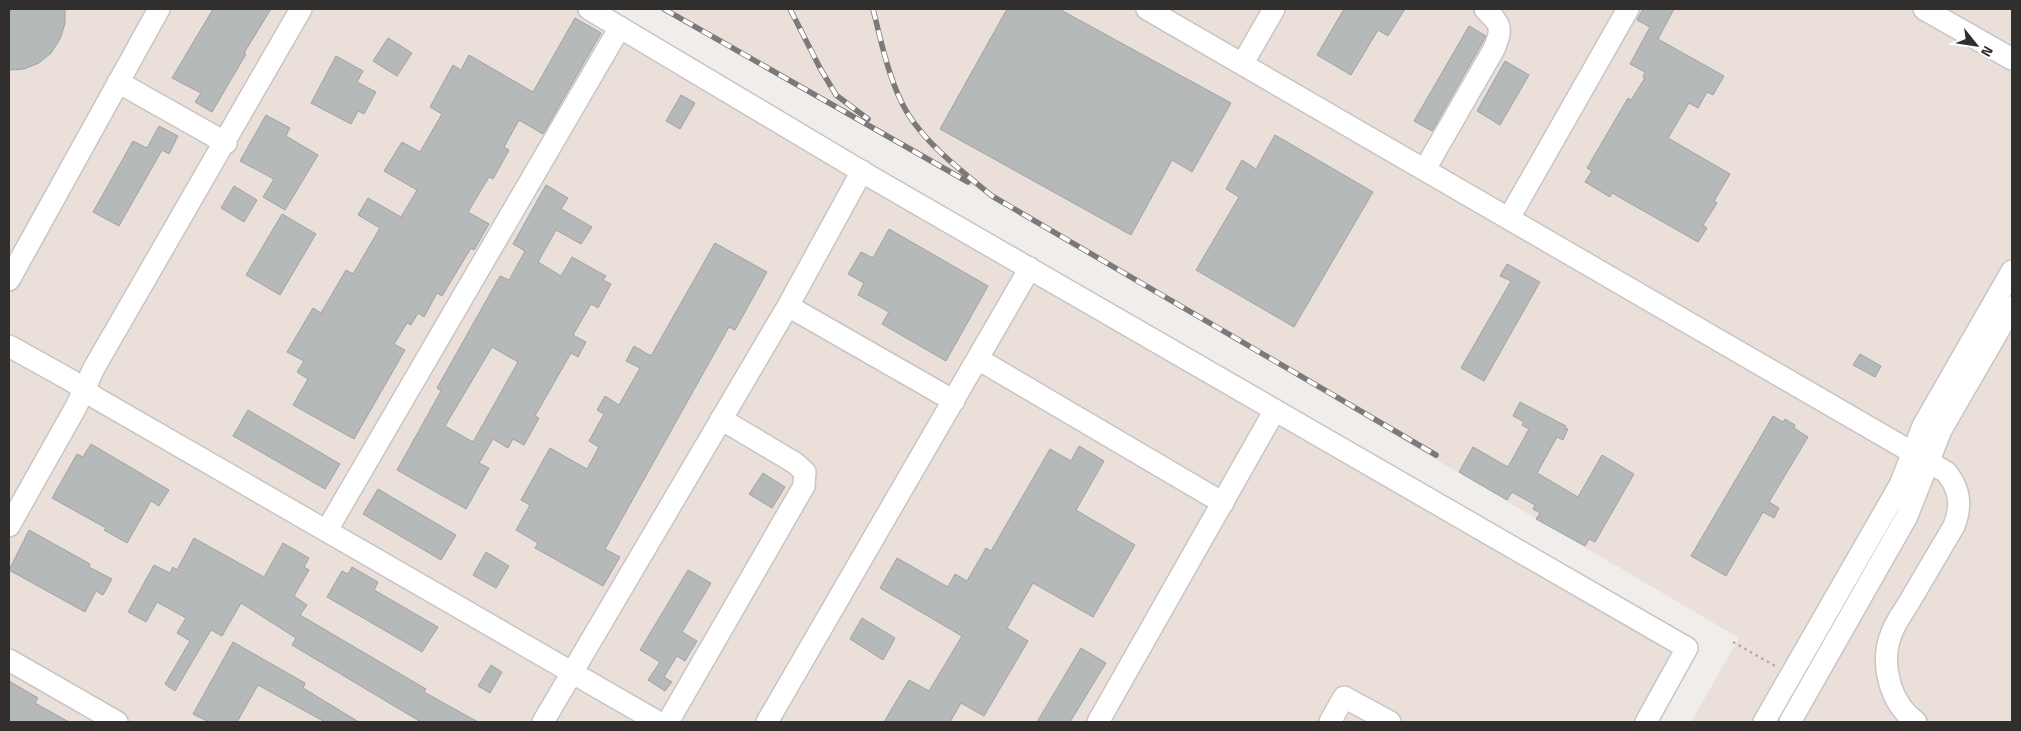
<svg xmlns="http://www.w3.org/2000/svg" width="2021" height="731" viewBox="0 0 2021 731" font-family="'Titillium Web',sans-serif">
  <rect width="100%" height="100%" fill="#f0edeb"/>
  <path fill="#eae0d9" d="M9,9h598l1092,639 -43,74h-1647z
    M671,9h1341v713h-321l48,-84z"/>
  <path fill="#b5b9b9" stroke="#9fa3a3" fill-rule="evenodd" d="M9,9h56v15l-5,15 -9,14 -12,10 -15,6 -15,1z
    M213,9h58l-27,44 2,1 -34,58 -17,-10 6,-9 -29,-15z
    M1007,9h52l172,94 -39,69 -20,-12 -41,75 -191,-106z
    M1344,9h61l-17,27 -10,-6 -27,45 -34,-20z
    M1643,9h31l-16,30 66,37 -11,19 -6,-3 -9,16 -9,-5 -21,35 62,36 -16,27 3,2 -14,22 4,3 -9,14 -86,-49 -2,4 -25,-15 7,-11 -5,-3 41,-70 3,2 14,-22 -2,-1 2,-5 -15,-8 20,-37 -13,-7z
    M575,18l26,15 -58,101 -24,-14 -15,27 5,3 -16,29 -4,-2 -21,35 21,12 -15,26 -3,-2 -29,48 -5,-3 -13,24 -6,-4 -7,12 -4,-2 -13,21 11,6 -51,89 -61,-34 15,-26 -11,-7 7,-11 -17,-9 26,-44 8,5 25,-43 7,4 27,-46 -22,-13 10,-17 33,19 16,-27 -33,-19 18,-29 18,10 22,-38 -12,-7 23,-42 8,5 8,-15 64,37z
    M1469,26l17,10 -1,2 -53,93 -18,-10z
    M388,38l24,15 -15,23 -24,-15z
    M336,56l27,15 -6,11 19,10 -12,22 -6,-3 -7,13 -40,-21z
    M1505,61l24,14 -29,50 -23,-14z
    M681,95l14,8 -15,26 -14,-8z
    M266,115l24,13 -4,8 32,19 -33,55 -22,-13 11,-18 -34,-18z
    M159,126l19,10 -9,18 -7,-4 -43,76 -26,-14 40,-71 14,7z
    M1275,135l98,57 -79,135 -98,-57 43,-73 -13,-8 16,-29 14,9z
    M546,185l22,13 -7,11 31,18 -11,17 -25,-14 -18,32 23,14 11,-19 34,19 -3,4 8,4 -13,24 -7,-4 -18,31 13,7 -8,15 -7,-4 -36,63 4,2 -15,27 -11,-6 -5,9 -15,-9 -14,24 10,5 -23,41 -69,-39 44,-79 -4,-3 63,-112 9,4 16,-29 -12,-7zM492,347l26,15 -45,80 -28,-16z
    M234,186l23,14 -13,22 -23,-14z
    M282,214l34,20 -36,61 -34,-20z
    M889,229l99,57 -42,75 -64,-37 7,-12 -31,-17 6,-12 -16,-9 13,-22 12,6z
    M715,243l52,29 -32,58 -6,-3 -124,222 15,8 -17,29 -68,-38 3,-5 -22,-13 14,-25 -9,-5 29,-52 37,21 12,-22 -10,-6 15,-27 -7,-4 8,-14 14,9 21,-37 -14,-7 8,-15 17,10z
    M1507,264l33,18 -56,99 -23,-13 50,-87 -11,-5z
    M1860,354l21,12 -6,11 -22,-12z
    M1520,402l46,24 -1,2 3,1 -5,11 -6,-3 -20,36 41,24 24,-42 32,19 -39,68 -6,-3 -4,7 -49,-27 4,-6 -7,-4 2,-4 -23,-13 -5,8 -48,-28 14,-25 35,20 21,-38 -7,-4 2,-3 -11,-6z
    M248,410l92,54 -15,25 -92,-53z
    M1773,416l10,6 2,-3 10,6 -1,3 14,9 -39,65 10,6 -5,10 -11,-6 -37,64 -35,-20z
    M91,444l78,46 -10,16 -8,-5 -24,42 -23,-13 2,-2 -54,-30 25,-44 6,3z
    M1079,446l25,15 -28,49 59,35 -42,72 -60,-34 -26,45 21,13 -44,75 -23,-13 -11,19h-66l25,-42 20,11 33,-55 -82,-48 17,-30 51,29 7,-13 12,7 19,-33 5,3 59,-102 21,12z
    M763,473l22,14 -13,21 -23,-14z
    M378,489l78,46 -15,25 -78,-46z
    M29,530l61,34 -1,3 23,12 -9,16 -7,-4 -11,21 -76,-42z
    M194,538l70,39 19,-34 26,15 -5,9 5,3 -15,26 13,9 -7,10 126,74 -2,3 54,30h-57l-129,-77 4,-7 -55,-35 -19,33 -11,-6 -36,61 -10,-7 25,-43 -13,-8 9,-15 -29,-16 -11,20 -18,-10 26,-47 16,8 3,-6 4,3z
    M486,552l23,14 -13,22 -23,-13z
    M352,567l26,15 -4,8 64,37 -16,25 -95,-55 15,-26 6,3z
    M688,570l23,13 -29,49 15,9 -12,20 -8,-5 -13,21 8,5 -7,9 -17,-11 12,-18 -20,-12z
    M862,618l33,20 -12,22 -33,-21z
    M233,642l72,41 -2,5 56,34h-34l-67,-37 -21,37h-28l-16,-8z
    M1081,648l25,15 -36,59h-33z
    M491,665l11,7 -12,21 -12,-7z
    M9,681l29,17 -3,5 34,19h-60z"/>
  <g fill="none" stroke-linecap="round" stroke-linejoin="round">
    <defs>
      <path id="minor" d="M589,9l282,168 816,471 -41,74
        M1147,9l799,463c14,17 16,33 8,54 -14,24 -29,49 -43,73 -6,11 -15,22 -19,33 -13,31 -2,71 24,90
        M1924,9l88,50
        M1243,63l31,-54
        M118,82l108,61
        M1425,169l69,-120c9,-22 7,-24 -9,-40
        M1509,218l119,-209
        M9,280l150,-271
        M788,306l166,95
        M9,346l63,35 24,17 562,324
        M978,359l245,144
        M9,526l67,-119 18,-39 207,-359
        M327,530l293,-503
        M9,660l108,62
        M543,722l245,-416 74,-135
        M668,722l136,-236 1,-14 -10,-9 -74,-44
        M767,722l263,-454
        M1098,722l177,-312
        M1330,722l14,-25 46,25
        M1764,722l136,-237 23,-59 89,-155
        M1790,722l117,-206 34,-86 71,-123"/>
    </defs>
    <use href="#minor" stroke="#c8c5c4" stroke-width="24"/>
    <path stroke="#aeacaa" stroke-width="2.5" stroke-dasharray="2.5 4" stroke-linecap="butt" d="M1733,642l44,25"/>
    <use href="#minor" stroke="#fff" stroke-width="21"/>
    <defs>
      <path id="rail" d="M664,9l304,173
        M790,9l30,59 16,27 32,24
        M873,9c8,32 17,76 35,105 21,33 54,57 84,82l444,259"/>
    </defs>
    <use href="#rail" stroke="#7c7a79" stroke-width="5.5"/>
    <use href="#rail" stroke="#fff" stroke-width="4" stroke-dasharray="11" stroke-linecap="butt"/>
  </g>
  <rect width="2021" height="731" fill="none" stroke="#302f2e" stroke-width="20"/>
  <g transform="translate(1976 45) rotate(120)" stroke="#ffffff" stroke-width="4" paint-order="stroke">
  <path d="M0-4L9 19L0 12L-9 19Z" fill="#302f2e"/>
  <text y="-8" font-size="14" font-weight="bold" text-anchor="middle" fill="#302f2e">N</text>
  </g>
</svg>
